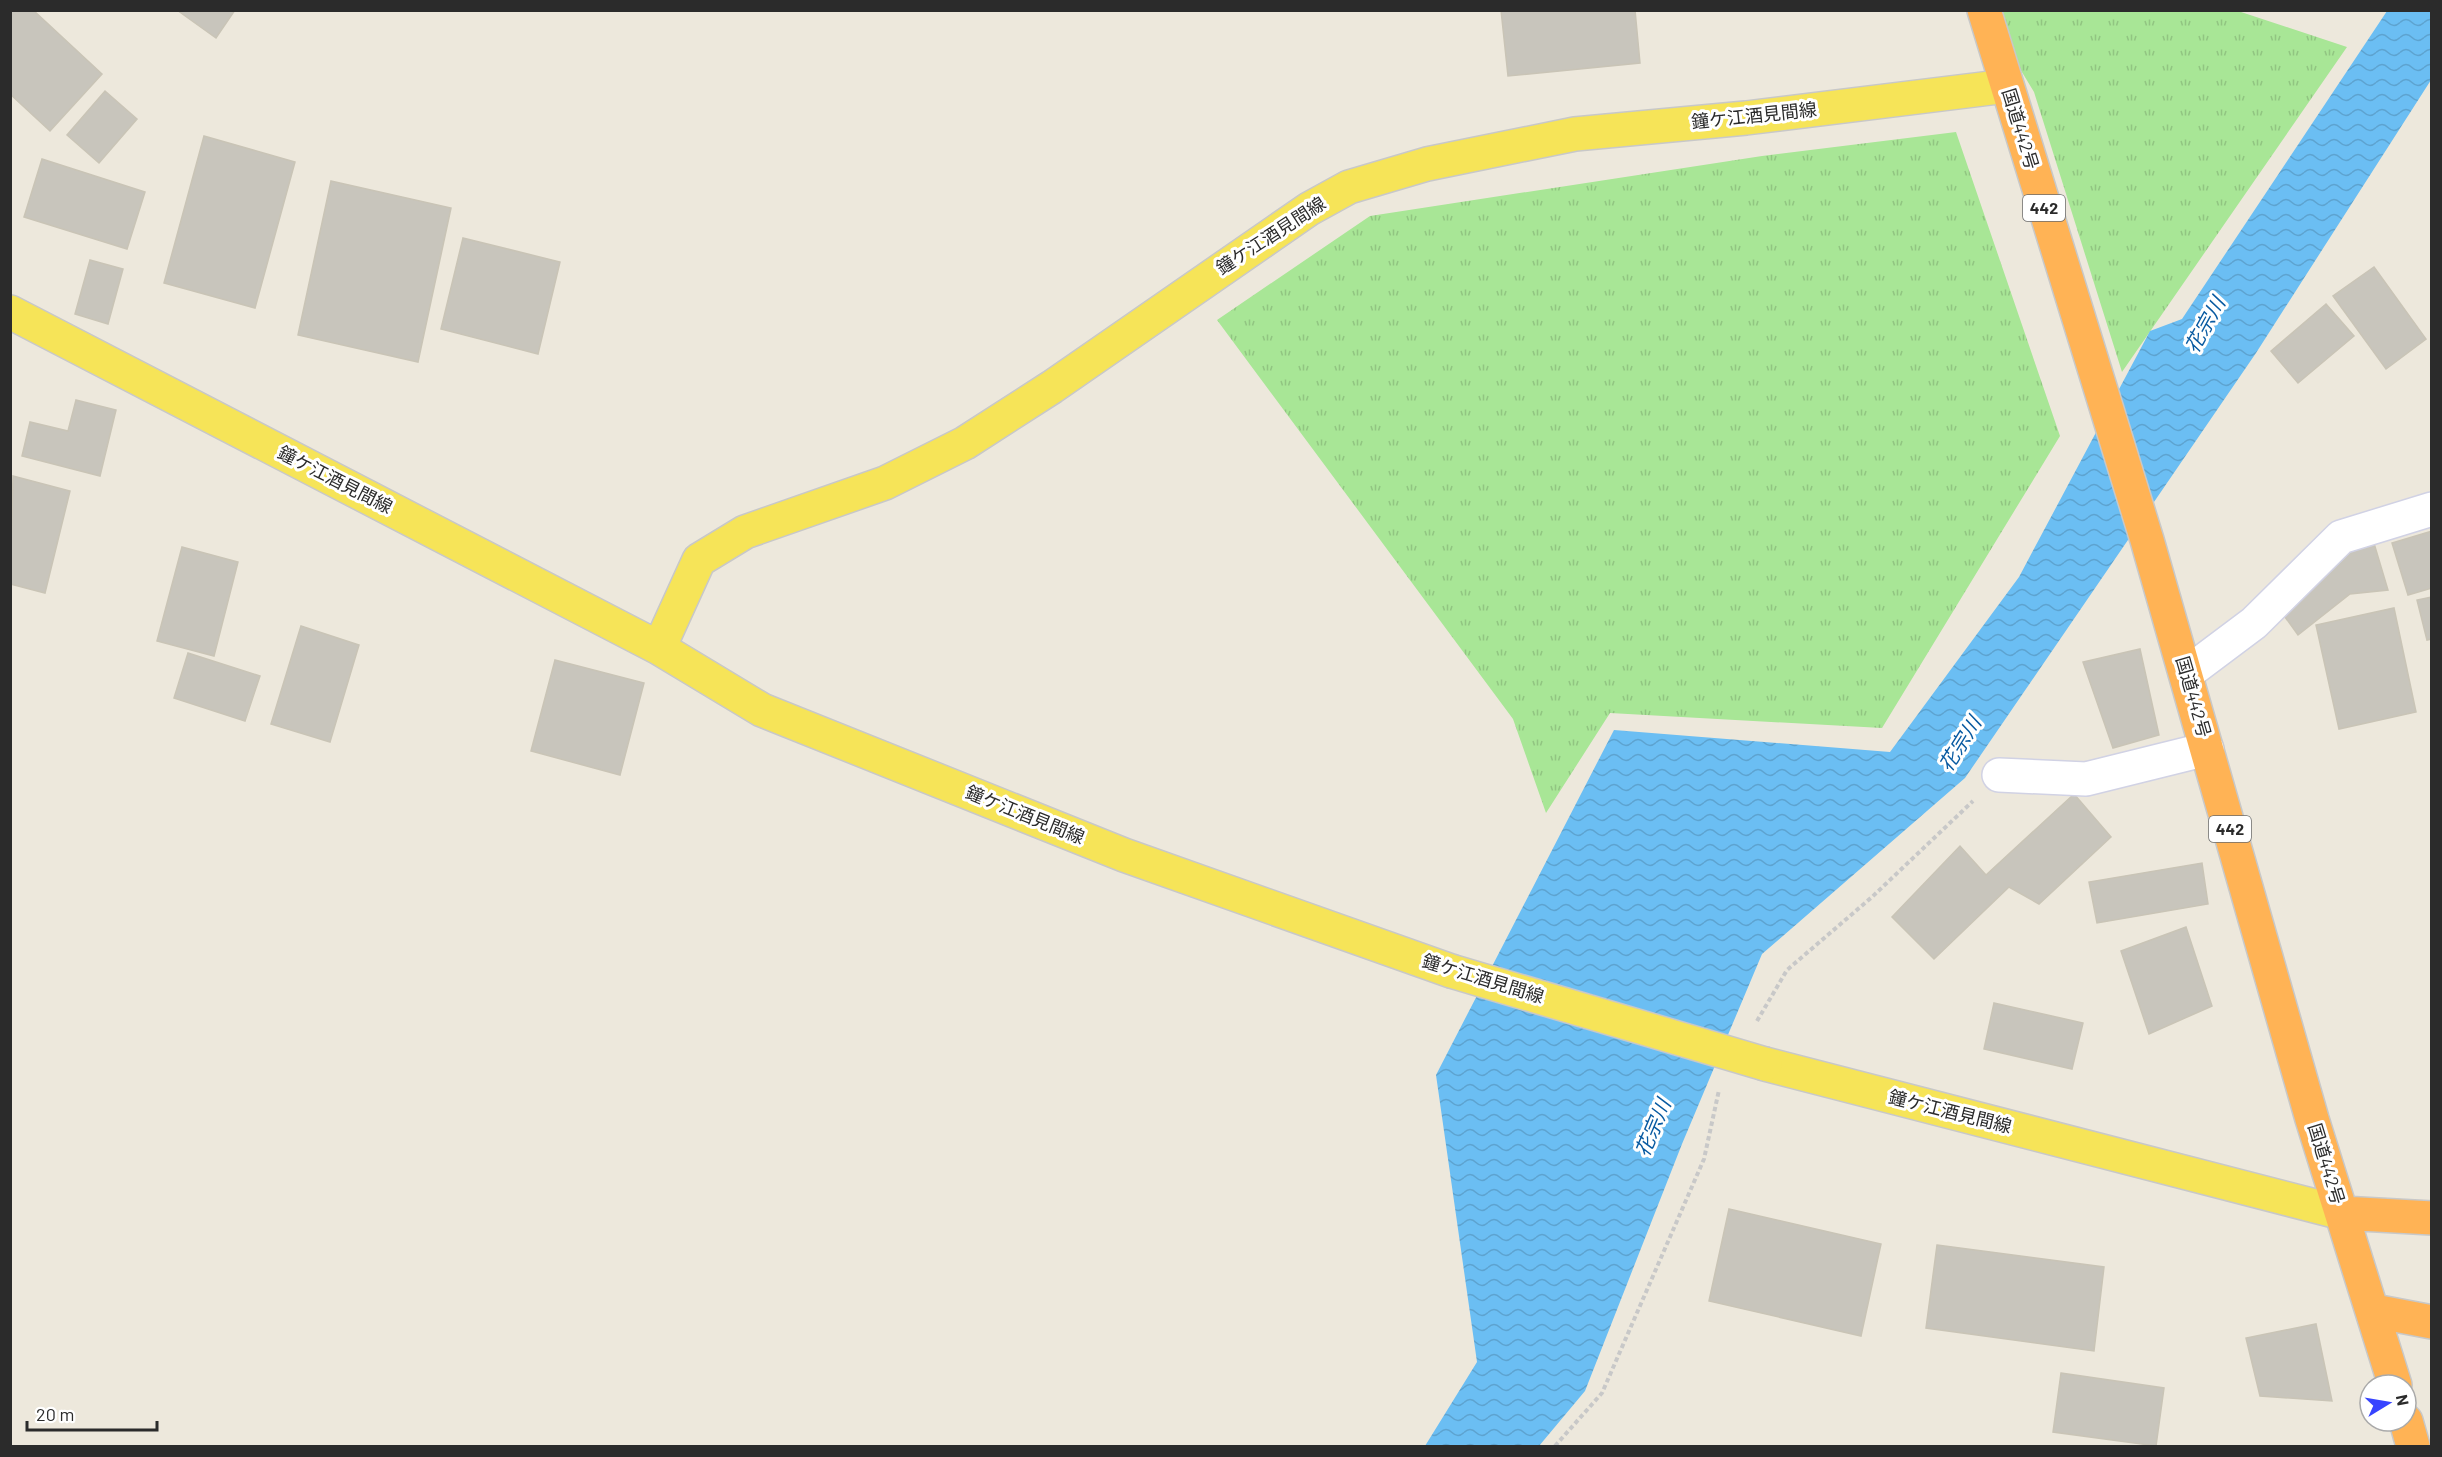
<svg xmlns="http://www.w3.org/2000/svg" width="2442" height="1457" viewBox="0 0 2442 1457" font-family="Barlow,'Noto Sans JP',sans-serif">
  <defs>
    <pattern id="grass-tufts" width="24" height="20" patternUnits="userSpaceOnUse" patternTransform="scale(1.5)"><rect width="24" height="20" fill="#a8e696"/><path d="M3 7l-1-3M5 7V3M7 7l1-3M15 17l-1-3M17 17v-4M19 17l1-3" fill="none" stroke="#91c581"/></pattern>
    <pattern id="water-waves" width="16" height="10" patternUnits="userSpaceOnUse" patternTransform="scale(1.5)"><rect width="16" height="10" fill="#6bbef3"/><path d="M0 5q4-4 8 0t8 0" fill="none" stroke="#5da3d0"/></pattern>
  </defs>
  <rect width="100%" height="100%" fill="#ede8dc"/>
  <path fill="url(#grass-tufts)" d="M1985,11h253l109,36 -225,325 -88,-280z
    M1956,132l104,304 -178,292 -272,-15 -64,100 -33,-94 -296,-399 153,-104 392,-60z"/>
  <path fill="url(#water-waves)" d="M2387,11h44v69l-175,273 -291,425 -203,176 -80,190 -97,247 -46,55h-114l52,-84 -41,-287 178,-345 276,22 129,-175 131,-246 32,-12z"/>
  <path fill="#c8c5bc" stroke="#c9c4b6" stroke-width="1.5" d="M10,10h23l69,64 -52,57 -40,-37z
    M177,10h58l-19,28z
    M1501,10h134l5,53 -132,13z
    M105,91l32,28 -38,44 -32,-28z
    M204,136l91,26 -40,146 -91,-25z
    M42,159l103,33 -18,57 -103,-32z
    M331,181l120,27 -33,154 -120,-27z
    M463,238l97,24 -22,92 -97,-25z
    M90,260l33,9 -15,55 -33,-10z
    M2374,267l52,72 -40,30 -53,-73z
    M2326,304l28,32 -56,47 -27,-32z
    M76,400l40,10 -16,66 -78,-20 8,-34 38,9z
    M13,476l57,15 -25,102 -35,-9z
    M2432,531v57l-24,7 -16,-52z
    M2373,540l15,50 -38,4 -52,41 -18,-25 58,-61z
    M182,547l56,15 -24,94 -57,-15z
    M2432,597v42l-5,1 -10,-40z
    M2394,608l22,104 -77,17 -23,-104z
    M301,626l58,19 -29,97 -59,-18z
    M2140,649l19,86 -46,13 -30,-86z
    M188,653l72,23 -15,45 -71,-23z
    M555,660l89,23 -24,92 -89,-24z
    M2074,794l37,43 -72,67 -30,-17 -75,72 -42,-42 68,-71 26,29z
    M2202,863l6,41 -111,19 -8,-41z
    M2186,927l26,79 -63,28 -28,-83z
    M1994,1003l89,20 -11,46 -88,-20z
    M1729,1209l152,35 -20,92 -152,-35z
    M1937,1245l167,22 -10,84 -168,-23z
    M2316,1324l16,77 -72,-5 -14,-58z
    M2061,1373l103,15 -8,58 -103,-14z"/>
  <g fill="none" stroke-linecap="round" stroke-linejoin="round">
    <defs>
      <path id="minor" d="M2186,674l68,-51 87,-86 91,-28
        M1999,775l87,4 121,-30"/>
      <path id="major" d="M10,312l649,336 103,62 362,145 327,116
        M659,648l40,-88 46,-28 140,-49 80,-40 87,-56 257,-178 40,-22 78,-23 148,-30 171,-16 261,-32
        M1765,1064l577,149"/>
      <path id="highway" d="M1984,10l163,530 165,579 83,266
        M2342,1213l90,5
        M2374,1311l58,11
        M2406,1421l7,25"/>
    </defs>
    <use href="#minor" stroke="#d1d2e4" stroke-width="36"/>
    <use href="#major" stroke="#c8c8c8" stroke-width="36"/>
    <use href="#highway" stroke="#c8c8c8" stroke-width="36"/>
    <path stroke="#c8c8c8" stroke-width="4" stroke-dasharray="4.5 3" stroke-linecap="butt" d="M1757,1021l30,-51 85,-73 101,-96
      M1555,1446l47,-53 102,-234 15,-69"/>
    <use href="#minor" stroke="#fff" stroke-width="33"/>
    <use href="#major" stroke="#f6e458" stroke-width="33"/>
    <use href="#highway" stroke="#ffb355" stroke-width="33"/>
    <defs>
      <path id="major-bridge" d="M1451,971l314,93"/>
    </defs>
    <use href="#major-bridge" stroke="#c8c8c8" stroke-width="36" stroke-linecap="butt"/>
    <use href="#major-bridge" stroke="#f6e458" stroke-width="33"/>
  </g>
  <g text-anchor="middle" stroke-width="6" stroke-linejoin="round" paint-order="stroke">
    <g fill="#fff" stroke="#6b6b6b" stroke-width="1.5">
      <rect x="2023" y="195" width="42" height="26" rx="4.5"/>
      <rect x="2209" y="816" width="42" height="26" rx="4.5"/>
    </g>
    <g font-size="16" font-weight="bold" fill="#2b2b2b">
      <text x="2044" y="214">442</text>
      <text x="2230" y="835">442</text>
    </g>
    <g font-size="18" fill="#2b2b2b" stroke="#fff">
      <text transform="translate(1754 116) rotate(-6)" y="6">鐘ケ江酒見間線</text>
      <text transform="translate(2020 129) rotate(73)" y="6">国道442号</text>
      <text transform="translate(1271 236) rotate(-33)" y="6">鐘ケ江酒見間線</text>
      <text transform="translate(335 480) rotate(27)" y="6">鐘ケ江酒見間線</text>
      <text transform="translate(2193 697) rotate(74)" y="6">国道442号</text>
      <text transform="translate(1025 815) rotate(22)" y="6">鐘ケ江酒見間線</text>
      <text transform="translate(1483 979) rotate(17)" y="6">鐘ケ江酒見間線</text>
      <text transform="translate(1950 1112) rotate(14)" y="6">鐘ケ江酒見間線</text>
      <text transform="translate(2326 1164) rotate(73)" y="6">国道442号</text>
    </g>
    <g font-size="20" font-style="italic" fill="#085aa1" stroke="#fff">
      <text transform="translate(2205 325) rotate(-61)" y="7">花宗川</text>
      <text transform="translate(1960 744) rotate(-58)" y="7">花宗川</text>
      <text transform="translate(1653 1128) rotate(-67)" y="7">花宗川</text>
    </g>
  </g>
  <rect width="2442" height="1457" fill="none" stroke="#2b2b2b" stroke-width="24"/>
  <g transform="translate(2388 1403) rotate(79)"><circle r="28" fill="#ffffff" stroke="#aaaaaa" stroke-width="1.5"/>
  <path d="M0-4.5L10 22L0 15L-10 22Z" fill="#3744ff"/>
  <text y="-9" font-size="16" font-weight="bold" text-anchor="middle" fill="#2b2b2b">N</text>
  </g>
  <path d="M27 1421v9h130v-9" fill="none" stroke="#2b2b2b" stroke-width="3"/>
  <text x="36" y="1421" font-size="18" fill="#2b2b2b" stroke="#ffffff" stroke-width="4.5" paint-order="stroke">20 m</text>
</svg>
